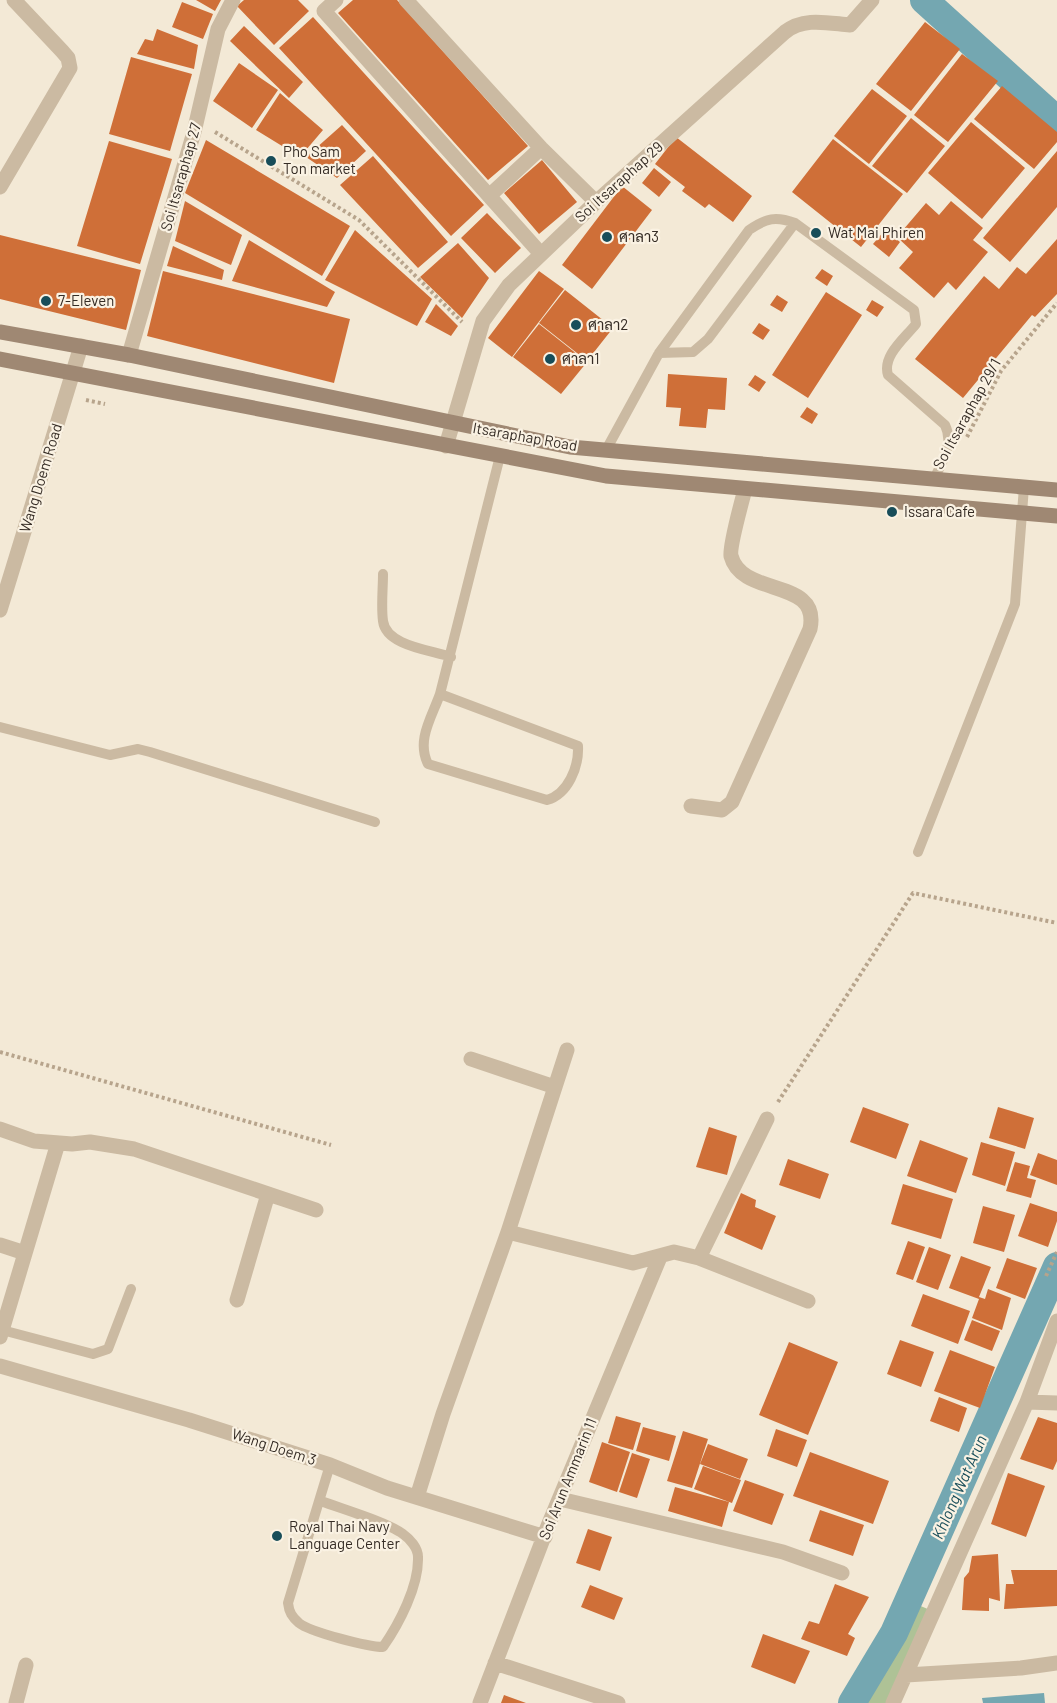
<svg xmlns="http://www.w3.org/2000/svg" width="1057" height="1703" viewBox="0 0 1057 1703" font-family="Barlow,Sarabun,sans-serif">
  <rect width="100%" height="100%" fill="#f3e9d6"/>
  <path fill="#aec296" d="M909,1601l21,9 -43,93h-34l42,-70z"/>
  <path fill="#74a7b1" d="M1044,1693l1,10h-62l-1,-5z"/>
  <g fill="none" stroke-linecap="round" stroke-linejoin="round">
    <path stroke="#74a7b1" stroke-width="28" d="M924,0l133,120
      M852,1703l42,-70 163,-367"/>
  </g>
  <path fill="#cf6f38" d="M196,0h25l-6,11z
    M244,0h54l11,11 -35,34 -37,-39z
    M353,0h44l131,146 -40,34 -150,-167z
    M182,2l31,12 -10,25 -31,-12z
    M313,17l171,188 -33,31 -172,-188z
    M925,22l35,27 -49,62 -35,-27z
    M244,26l59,56 -14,16 -59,-57z
    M157,29l41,16 -4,24 -57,-15 8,-15 8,2z
    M962,54l36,27 -50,61 -34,-27z
    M131,57l61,17 -22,77 -61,-17z
    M239,63l39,27 -26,38 -39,-27z
    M1002,86l55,46v10l-23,27 -60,-50z
    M872,89l35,27 -38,48 -35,-28z
    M280,93l43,37 -23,27 -44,-27z
    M911,118l34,28 -38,47 -35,-27z
    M971,122l54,46 -43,51 -54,-46z
    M342,125l24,26 -29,27 -31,-21z
    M676,137l76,59 -19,26 -24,-18 -4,4 -23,-17 3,-4 -30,-23z
    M833,139l70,55 -42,53 -69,-55z
    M206,140l144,86 -28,50 -137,-83z
    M109,141l63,18 -32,105 -63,-18z
    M1057,151v56l-47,55 -27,-24z
    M373,156l75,86 -30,26 -78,-83z
    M542,160l35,42 -38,32 -35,-41z
    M654,168l17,14 -12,15 -17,-14z
    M622,186l30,24 -60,79 -30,-24z
    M185,201l57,34 -11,30 -56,-24z
    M951,201l32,27 -10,12 15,12 -32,38 -8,-8 -14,16 -35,-30 14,-16 -16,-15 29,-34 13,12z
    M487,213l34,35 -26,25 -34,-35z
    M355,230l77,69 -15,27 -92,-46z
    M885,230l15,12 -11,15 -16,-13z
    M0,235l141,35 -15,60 -126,-31z
    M1057,239v55l-22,23 -3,-2 -69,83 -48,-39 69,-83 15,13 18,-22 9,7z
    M249,240l86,52 -8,15 -95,-26z
    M458,243l31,35 -27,40 -42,-41z
    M173,246l51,24 -2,10 -55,-14z
    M822,269l11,7 -6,10 -12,-8z
    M163,271l187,48 -16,64 -187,-47z
    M539,271l25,18 -52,68 -24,-19z
    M565,290l48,38 -26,33 -48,-38z
    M826,292l36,23 -54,83 -36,-23z
    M777,295l11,7 -6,10 -12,-7z
    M872,300l12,7 -7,10 -11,-7z
    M436,304l22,22 -7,10 -26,-14z
    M759,323l11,7 -7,10 -11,-7z
    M539,324l48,38 -26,32 -48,-37z
    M668,374l59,4 -2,32 -17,-1 -2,19 -27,-2 2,-18 -15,-1z
    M755,375l11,7 -7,10 -11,-7z
    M807,407l11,7 -6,10 -12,-7z
    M863,1107l46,17 -13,35 -46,-17z
    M998,1107l36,11 -9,31 -36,-11z
    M709,1127l28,9 -10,39 -31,-8z
    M920,1140l48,18 -12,35 -49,-17z
    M981,1142l34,10 -10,34 -33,-11z
    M1038,1153l19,7v25l-27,-10z
    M788,1159l41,15 -9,25 -41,-14z
    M1015,1162l15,4 -3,12 9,2 -5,18 -25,-7z
    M903,1184l50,15 -12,40 -50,-15z
    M741,1193l15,7 -1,7 21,9 -14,34 -38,-17z
    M1030,1203l27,9v9l-9,26 -30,-11z
    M983,1206l32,9 -11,37 -31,-9z
    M908,1241l17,6 -12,33 -17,-6z
    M929,1247l22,8 -13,35 -22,-8z
    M961,1256l30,11 -12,30 6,2 3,-10 23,9 -9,32 -30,-12 7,-19 -30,-11z
    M1007,1258l30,10 -12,31 -29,-11z
    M923,1294l47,17 -12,33 -47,-18z
    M972,1320l28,11 -8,20 -28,-11z
    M900,1340l34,12 -13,35 -34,-13z
    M789,1342l49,20 -30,73 -49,-20z
    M950,1350l45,17 -15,41 -46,-17z
    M939,1397l28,11 -8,24 -29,-11z
    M616,1416l25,7 -8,27 -25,-7z
    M1038,1417l19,6v38l-4,9 -33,-11z
    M643,1427l33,9 -7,25 -33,-10z
    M776,1429l31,11 -10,27 -30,-11z
    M683,1431l25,8 -16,49 -25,-7z
    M602,1442l28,10 -13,40 -28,-10z
    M708,1444l40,15 -8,20 -40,-15z
    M810,1452l79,29 -16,43 -80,-28z
    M632,1453l18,6 -13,39 -18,-6z
    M703,1466l38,14 -9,23 -38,-14z
    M1008,1473l37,13 -19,51 -35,-13z
    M745,1480l39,14 -12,31 -39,-14z
    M675,1487l54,15 -7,25 -54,-16z
    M820,1510l44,15 -11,31 -44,-15z
    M588,1529l24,8 -12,34 -24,-8z
    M998,1554l2,47 -11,-3v13l-27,-1 2,-32 5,-6 3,-16z
    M1011,1570h46v36l-53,3 2,-25h8z
    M835,1584l34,13 -21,37 7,4 -8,18 -46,-17 8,-18 10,3z
    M590,1585l33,13 -9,22 -33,-13z
    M763,1634l47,17 -15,33 -44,-17z
    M504,1695l22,8h-25z"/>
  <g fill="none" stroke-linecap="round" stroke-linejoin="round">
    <path stroke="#b7a48c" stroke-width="4" stroke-dasharray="3 3" stroke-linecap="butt" d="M215,132l144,88 103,102
      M86,400l19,4
      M967,437l34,-66 56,-68
      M0,1052l331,93
      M778,1102l135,-209 144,30
      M1046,1276l11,-24"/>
    <path stroke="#cbbaa2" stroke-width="10" d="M659,353l34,-1 15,-13 87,-116
      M606,450l53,-97 90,-123c17,-12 27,-14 46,-7l119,87 2,14c-12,15 -34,32 -28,51l57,50c9,19 -2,35 -11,54
      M383,574c0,15 -2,32 0,47 3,25 48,29 68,36
      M440,694c-8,23 -24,46 -12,70l119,36c21,-6 32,-33 31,-54l-138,-52 60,-238
      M0,727l110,28 28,-6 12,3 225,70
      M918,852l97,-248 9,-117
      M2,1330l91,24 15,-5 23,-60
      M321,1501c21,8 66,21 82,33 7,5 15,14 15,23 1,29 -19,67 -35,90 -15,0 -73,-15 -84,-24 -7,-6 -10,-11 -11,-20l42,-138"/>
    <path stroke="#cbbaa2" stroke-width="15" d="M336,0l-12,11 217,243
      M406,0l135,148 55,54
      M0,187l70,-119 -2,-10 -6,-7 -48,-51
      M489,196l52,-48
      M129,355l65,-223 24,-103 15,-29
      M446,446l37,-125 26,-36 87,-83 189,-170c19,-15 42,-9 65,-7l22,-25
      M691,806l31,4 10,-8 78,-173c11,-52 -68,-31 -79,-73 -2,-9 11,-55 14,-67
      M471,1059l84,28
      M0,1129l34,12 38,3 18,-2 44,7 182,61
      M508,1232l125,31 41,-11 25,6 109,43
      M0,1245l25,8
      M699,1258l68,-139
      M237,1300l31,-106
      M0,1337l58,-194
      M0,1366l189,54 141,45 57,23 158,49
      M1027,1402l30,1
      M417,1497l26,-83 65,-182 59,-182
      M560,1499l223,53 59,21
      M495,1663l123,40
      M906,1675l115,-7 36,-5
      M16,1703l10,-38
      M480,1703l68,-177 112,-269
      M893,1703l134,-301 30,-81"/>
    <path stroke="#cbbaa2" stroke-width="15" d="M0,610l81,-264"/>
    <path stroke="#9f8873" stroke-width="15" d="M0,332l129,23 441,92 487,43
      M0,359l606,117 451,40"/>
  </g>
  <g fill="#184d59" stroke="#faf2e3" stroke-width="2">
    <circle cx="271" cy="161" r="6"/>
    <circle cx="816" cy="233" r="6"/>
    <circle cx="607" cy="237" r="6"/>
    <circle cx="46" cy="301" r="6"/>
    <circle cx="576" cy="325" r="6"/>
    <circle cx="550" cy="359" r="6"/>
    <circle cx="892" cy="512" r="6"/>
    <circle cx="277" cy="1536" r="6"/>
  </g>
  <g text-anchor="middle" stroke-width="4.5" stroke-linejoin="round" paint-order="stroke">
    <g font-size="15" fill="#352c25" stroke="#faf2e3" text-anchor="start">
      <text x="283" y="157">Pho Sam<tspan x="283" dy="17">Ton market</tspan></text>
      <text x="828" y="238">Wat Mai Phiren</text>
      <text x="619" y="242">ศาลา3</text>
      <text x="58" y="306">7-Eleven</text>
      <text x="588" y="330">ศาลา2</text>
      <text x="562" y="364">ศาลา1</text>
      <text x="904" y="517">Issara Cafe</text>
      <text x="289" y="1532">Royal Thai Navy<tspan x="289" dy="17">Language Center</tspan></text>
    </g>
    <g font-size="15" fill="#352c25" stroke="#faf2e3">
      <text transform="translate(181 177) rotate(-74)" y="5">Soi Itsaraphap 27</text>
      <text transform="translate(619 182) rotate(-42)" y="5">Soi Itsaraphap 29</text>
      <text transform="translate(967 414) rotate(-61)" y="5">Soi Itsaraphap 29/1</text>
      <text transform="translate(525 437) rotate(10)" y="5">Itsaraphap Road</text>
      <text transform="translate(41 478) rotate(-73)" y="5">Wang Doem Road</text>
      <text transform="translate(274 1447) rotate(18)" y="5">Wang Doem 3</text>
      <text transform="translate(568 1479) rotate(-68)" y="5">Soi Arun Ammarin 11</text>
    </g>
    <g font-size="16" font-style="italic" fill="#184d59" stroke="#faf2e3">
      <text transform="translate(959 1487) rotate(-66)" y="6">Khlong Wat Arun</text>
    </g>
  </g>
</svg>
